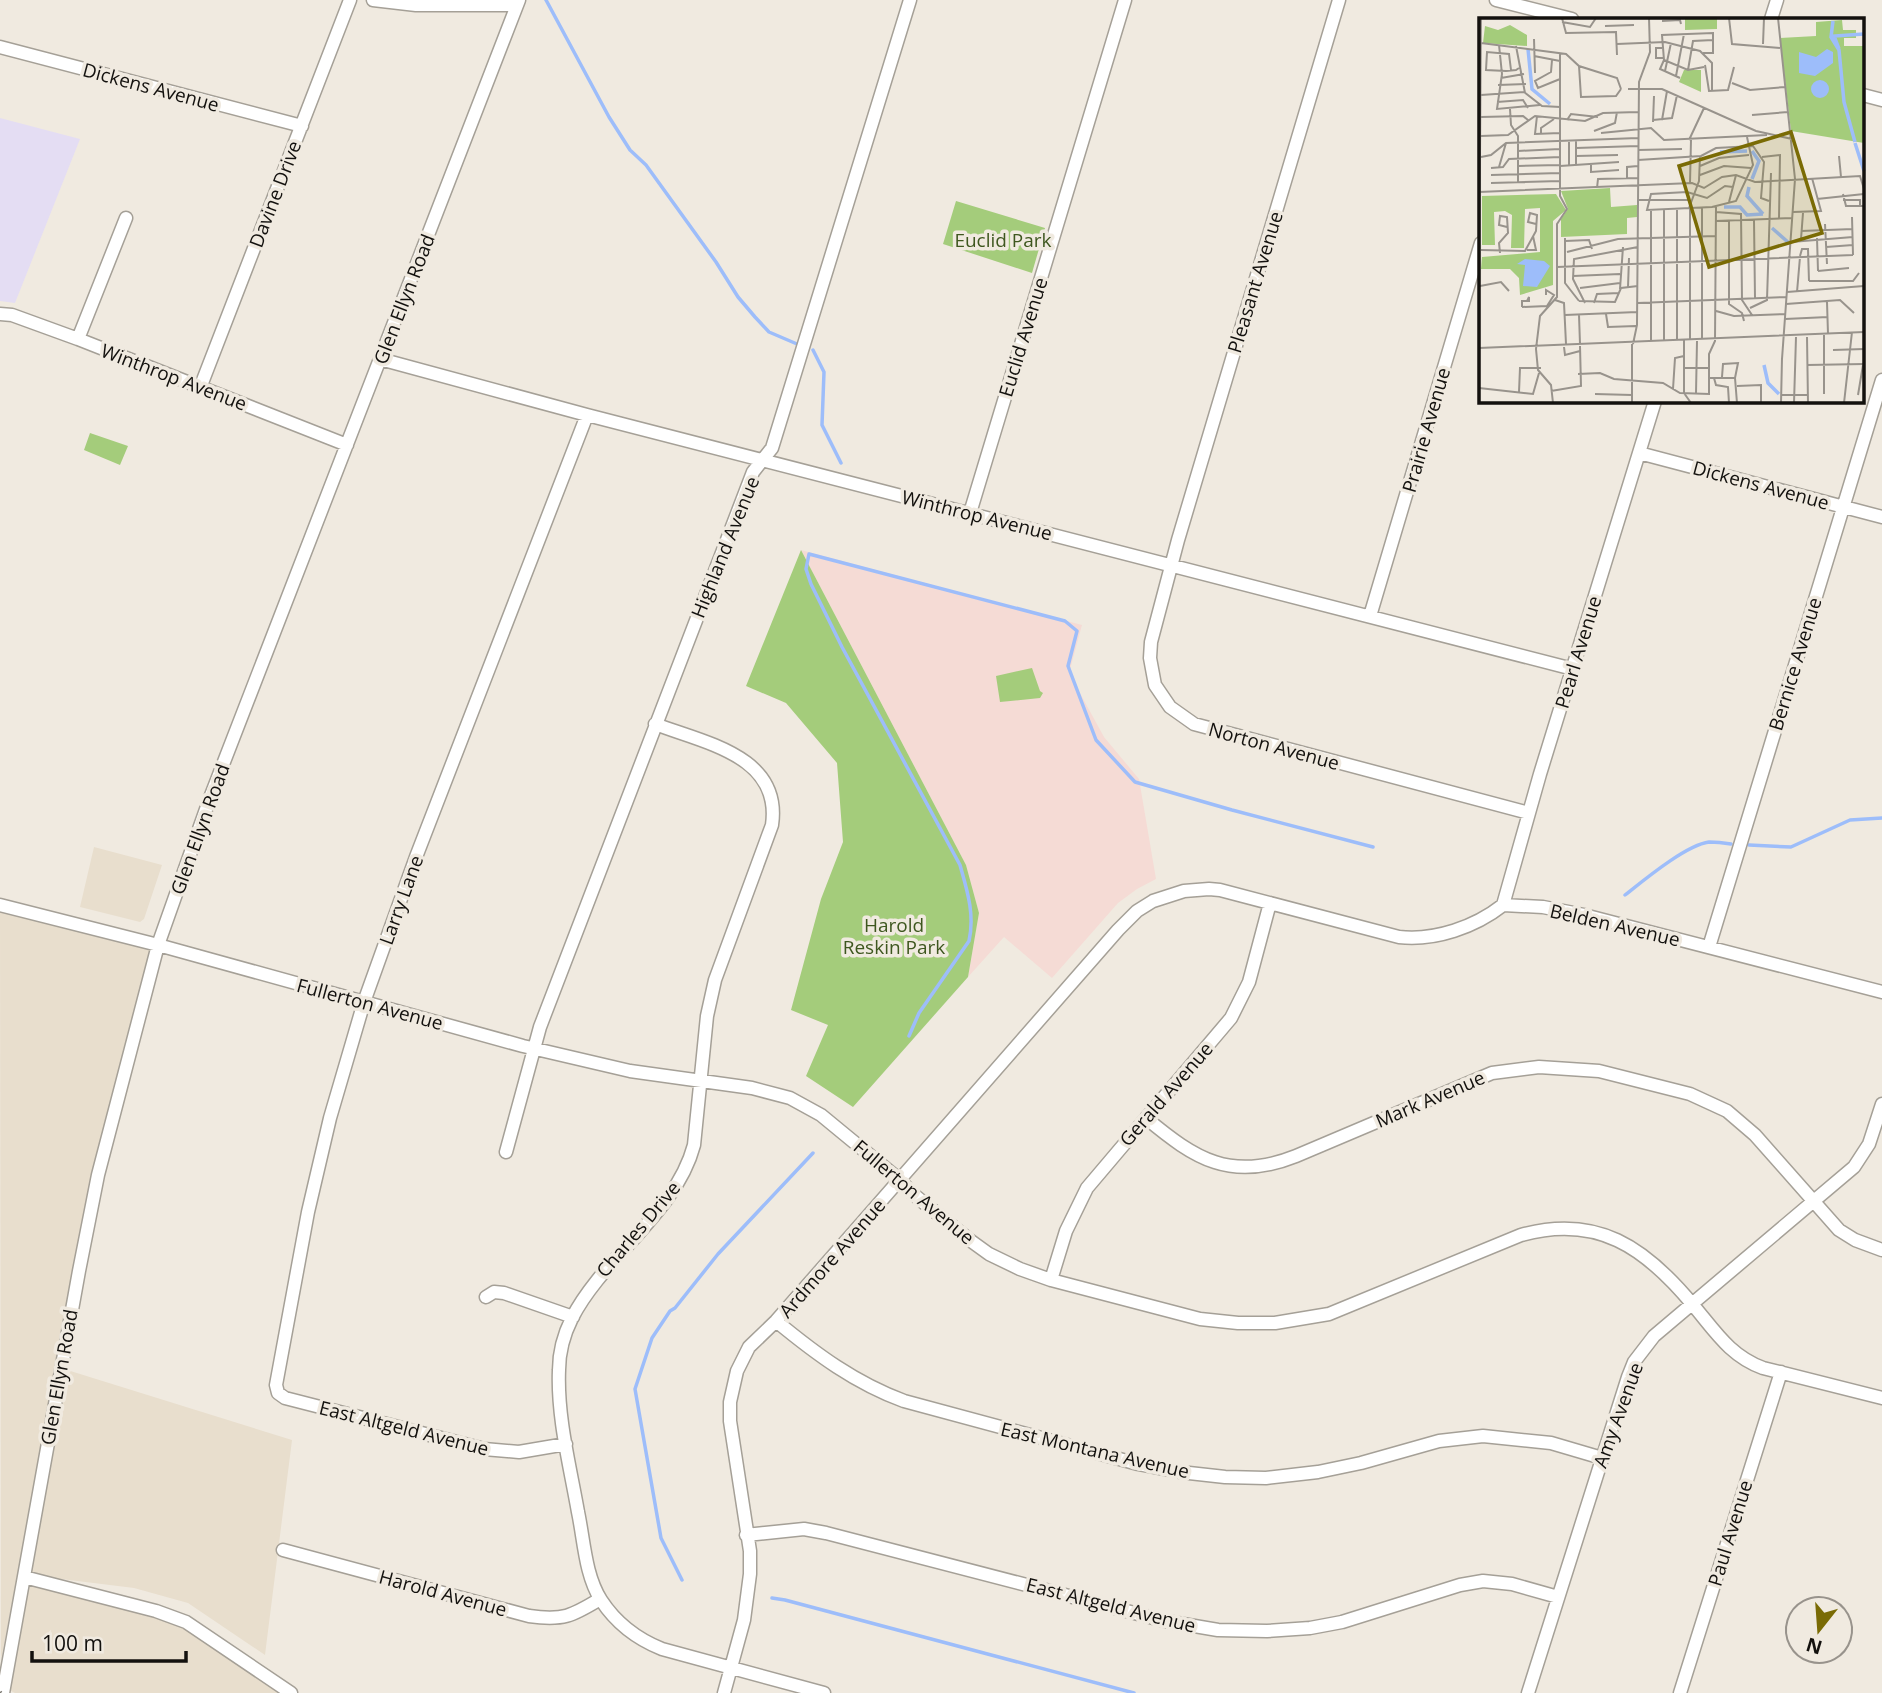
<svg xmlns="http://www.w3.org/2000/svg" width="1882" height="1693" viewBox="0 0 1882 1693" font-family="'Open Sans',sans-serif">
  <rect width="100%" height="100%" fill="#f0eae0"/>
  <path fill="#e8decd" d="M94,847l68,18 -18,54 -4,3 -60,-15z
    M0,911l152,38 -56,214 -95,497z
    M64,1369l228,71 -27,215 -77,-52 -54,-15 -105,-13z
    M27,1583l157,43 98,67h-267l-8,-4z"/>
  <path fill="#f5dbd5" d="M801,550l281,75 -13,48 35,64 35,42 17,100 -19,10 -19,14 -66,75 -48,-41 -36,40 11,-64 -13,-48z"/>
  <path fill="#e4ddf3" d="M0,118l80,21 -65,164 -15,-2z"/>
  <path fill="#a4cc7b" d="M956,201l89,27 -13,45 -89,-29z
    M90,433l38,13 -8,19 -36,-15z
    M801,550l165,315 13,48 -11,64 -115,130 -47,-31 22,-51 -37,-15 30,-111 22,-57 -6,-79 -51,-60 -40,-17z
    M1032,668l8,23 3,2 -3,5 -40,4 -4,-26z"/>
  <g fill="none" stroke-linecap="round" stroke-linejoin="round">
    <path stroke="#9dbdfa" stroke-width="3.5" d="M546,0l63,117 21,33 16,15 70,97 22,35 17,20 14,15 28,12
      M813,350l11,22 -2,53 19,38
      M1749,845l42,2 59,-27 32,-2
      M1625,895c19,-15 61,-50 84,-53 7,0 16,1 22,2
      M909,1036l10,-23 50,-72c6,-27 -2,-51 -9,-76l-118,-218 -31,-63 -5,-15 3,-15 256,67 12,10 -9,35 28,74 39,42 97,28 141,37
      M682,1580l-21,-42 -26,-149 17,-51 18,-27 5,-3 43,-54 95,-101
      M772,1598l13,2 349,93"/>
    <defs>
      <path id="minor" d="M373,0l43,5h101
        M1339,0l-161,540 -27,102 -1,16 5,27 15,22 24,17 335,89
        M1496,0l76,19
        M1771,19l6,-19
        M0,47l302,79
        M1863,95l19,5
        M0,314l12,1 66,24 269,106
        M78,339l48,-121
        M380,359l207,56 986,254
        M200,388l150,-388
        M1639,453l243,64
        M970,513l155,-513
        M1370,616l111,-373
        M655,724c50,19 127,32 117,101l-57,155 -8,36 -13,129c-18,68 -90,111 -122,173 -8,16 -13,34 -13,52 -2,47 11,96 19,142 6,28 7,63 23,88 15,23 36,39 61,49l162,44
        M0,905l158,40 365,101 107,25 122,17 38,10 31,17 79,65 13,14 58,47 18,13 31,15 31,11 149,39 38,4h37l54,-9 192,-79c76,-21 124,12 172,70 22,26 37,51 70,63l119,30
        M1503,905l37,-131 115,-373
        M1709,947l173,-567
        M1146,1118c49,41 85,64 150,38l196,-83 47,-6 60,4 91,23 37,17 28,24 84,95 16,10 27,10
        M506,1152l34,-125 213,-555 19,-24 138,-448
        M1051,1280l15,-49 21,-43 144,-170 18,-36 21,-79
        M486,1297l8,-5 10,1 69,24
        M776,1321c40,33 79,62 128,80l234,63 42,8 45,5 41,1 52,-6 43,-9 78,-22 44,-5 68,7 51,15
        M566,1444l-47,8 -35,-3 -199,-51 -7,-5 -2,-8 32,-173 22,-94 34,-116 52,-145 171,-442
        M746,1535l58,-6 22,4 339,88 53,9 49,1 43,-3 32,-6 118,-37 23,-4 29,3 46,13
        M283,1550l246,66c34,5 43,0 71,-17
        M24,1577l132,34 30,11 105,71
        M3,1693l76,-422 19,-96 60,-230 52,-147 309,-798
        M724,1693l20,-73 6,-46v-23l-20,-130v-19l7,-31 12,-24 27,-26 342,-391 19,-19 16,-10 31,-10 25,-2 11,1 179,47c36,4 76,-10 104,-32l40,2 41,8 298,77
        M1528,1693l100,-316 6,-15 20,-26 200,-169 15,-23 13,-40
        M1680,1693l101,-321"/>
    </defs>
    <use href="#minor" stroke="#a5a097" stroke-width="15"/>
    <use href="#minor" stroke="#fff" stroke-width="12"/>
    <path stroke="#79766f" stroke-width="3.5" stroke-dasharray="14 7" stroke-linecap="butt" d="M0,1692l1,1"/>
  </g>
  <g text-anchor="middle" stroke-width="7" stroke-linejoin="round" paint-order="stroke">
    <g font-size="19" fill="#13110e" stroke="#f0eae0">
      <text transform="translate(151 87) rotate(15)" y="7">Dickens Avenue</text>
      <text transform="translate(275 194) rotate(-69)" y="7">Davine Drive</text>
      <text transform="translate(1255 282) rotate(-73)" y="7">Pleasant Avenue</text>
      <text transform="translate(404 299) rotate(-69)" y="7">Glen Ellyn Road</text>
      <text transform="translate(1023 337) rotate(-73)" y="7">Euclid Avenue</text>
      <text transform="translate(174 377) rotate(21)" y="7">Winthrop Avenue</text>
      <text transform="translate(1426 430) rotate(-74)" y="7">Prairie Avenue</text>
      <text transform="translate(1761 485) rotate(15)" y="7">Dickens Avenue</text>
      <text transform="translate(977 515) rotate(14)" y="7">Winthrop Avenue</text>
      <text transform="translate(725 547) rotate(-68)" y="7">Highland Avenue</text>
      <text transform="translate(1578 652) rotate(-73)" y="7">Pearl Avenue</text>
      <text transform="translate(1795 664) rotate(-73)" y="7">Bernice Avenue</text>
      <text transform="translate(1274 746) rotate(15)" y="7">Norton Avenue</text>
      <text transform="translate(200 829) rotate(-70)" y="7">Glen Ellyn Road</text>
      <text transform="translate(401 900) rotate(-70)" y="7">Larry Lane</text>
      <text transform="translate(1615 925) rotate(13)" y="7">Belden Avenue</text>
      <text transform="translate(370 1004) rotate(15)" y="7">Fullerton Avenue</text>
      <text transform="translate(1166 1094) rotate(-49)" y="7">Gerald Avenue</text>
      <text transform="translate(1430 1099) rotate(-23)" y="7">Mark Avenue</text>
      <text transform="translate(914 1192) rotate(40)" y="7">Fullerton Avenue</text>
      <text transform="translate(638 1229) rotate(-50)" y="7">Charles Drive</text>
      <text transform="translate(832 1258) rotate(-49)" y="7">Ardmore Avenue</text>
      <text transform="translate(59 1377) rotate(-80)" y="7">Glen Ellyn Road</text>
      <text transform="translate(1618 1415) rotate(-70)" y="7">Amy Avenue</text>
      <text transform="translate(404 1428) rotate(14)" y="7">East Altgeld Avenue</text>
      <text transform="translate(1095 1450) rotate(13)" y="7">East Montana Avenue</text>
      <text transform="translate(1730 1533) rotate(-73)" y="7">Paul Avenue</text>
      <text transform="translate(443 1593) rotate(15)" y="7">Harold Avenue</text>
      <text transform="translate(1111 1605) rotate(14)" y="7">East Altgeld Avenue</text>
    </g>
    <g font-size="19" fill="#3e571f" stroke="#f0eae0">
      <text x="1003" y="247">Euclid Park</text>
      <text x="894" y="932">Harold<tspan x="894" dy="22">Reskin Park</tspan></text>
    </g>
  </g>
  <g transform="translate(1479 18)">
    <rect width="385" height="385" fill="#f0eae0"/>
    <path d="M206,0h32v11l-32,1zM363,2l1,10h13v8h-12v8h20v97l-73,-12 -11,-93 36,-2v-14zM31,7l17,10v11l-44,-3 2,-17 13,4zM205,52h17v22l-22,-10zM131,170l1,19 26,-2v12l-10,1v16l-66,3v-18l7,-10 -7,-18zM77,176l10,16 -13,11v64l-33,10 -1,-17 -9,-9h-29l1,-12 58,-5v-44l-15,1 -1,39h-13l1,-33 -7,-4 -11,1 1,33h-13v-49z" fill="#a4cc7b"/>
    <path d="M348,31l6,3v11l-18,13 -16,-3v-21l17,5zM332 71a9 9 0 1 1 18 0a9 9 0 1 1-18 0ZM46,241l19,2 6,5 -13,21 -14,-1 2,-21 -8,-1z" fill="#9dbdfa"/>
    <path fill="none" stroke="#9dbdfa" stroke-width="3.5" d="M354,3l-2,16 8,13 5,52 11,40M49,31l4,40 18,15M360,31l-5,-13 30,-2M376,125l9,28M273,133l7,10 -7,18M241,134l27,-1M270,169l-2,9 16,18M245,189h16l7,8 16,-1M293,210l17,15M285,347l4,18 11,11"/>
    <path fill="none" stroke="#98938c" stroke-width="2" d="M83,0l4,15 50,-1 1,23M250,0l3,26 48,4M299,0l17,161 -13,180M183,3l18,-1 1,4M83,4l28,5 6,-9M126,8l29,-1M55,21l1,34M2,25l85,11 13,12 38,12 4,11M138,26l48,-2 35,9 12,12v28M284,26l1,-26M20,27l3,29 -5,35 43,-4M37,28l9,47M183,30h-6v10h7M224,35h10v-20l-51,2 2,25 24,10 16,-3M55,38l26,5M73,42l-1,12 -16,9 3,7 22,-9M185,42l-4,9 20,9M226,47l4,26 19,-1 6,-23M100,48l2,31 35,-1 5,-7M32,52l-2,-16 -22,-2 -1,18 20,1 10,-1 3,-2M209,52l5,-29 20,-1M186,53l6,-28M197,58l8,-42M22,60l23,-4M253,65l18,7 35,-3M19,67l28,-1M149,71h34l94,42 36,8M2,77l43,-3 18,14 18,1M18,84l26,-2 5,8M31,91l1,16 7,11v46M273,97l36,-3M58,98l-2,18 25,-1M2,99l42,-1 5,4M88,102l4,-6 27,3M174,102l19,-2 5,-23M183,102l5,-29M174,104l1,-26M115,113l21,-8 2,-11M122,115l50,-5 13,12 103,-5M62,116v-6l13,-9M2,118l27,-1 27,-19 50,5 18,-8 35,-1M97,122v26M210,122l15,-32M97,130l62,-2M159,132l44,-1M39,133l42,-2M97,138l42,-1M360,138l2,21M2,139l10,-2 15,-12 132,-5M283,139l18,-2 -1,64M159,142l63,-4 15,-8 37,-2 11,16 -3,36 8,3M112,146v8l28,-2M39,148l42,-1M81,148l59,-4M90,148v-25M221,148l19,-8 30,-3M20,149l7,-24M12,150l12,-1 6,-8 51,-2M12,157l69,-2M221,157l24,-9 27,2M148,160v-11l11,-1M12,165l69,-2M211,165l1,-43M254,169l-8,-1 -18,12 -20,-6 -36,2 -4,16 65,-3 24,-6 17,-36 -6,-28M118,170l1,-9 40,-1M0,174l213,-9 12,5 18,-11 14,-2 19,7 105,-6 4,13M364,176l3,12h18M338,181l47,-5M159,182h51M364,182h17v6M250,184l7,-27M198,190v132M210,190l10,-27 1,-25M172,191v132M237,194l25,2 1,86 10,15M314,194l28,-1 -9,-33M373,199l1,38M275,202l1,78M237,203l77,-3M250,203v83l13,9 2,8M346,206l2,40M322,213l52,-2M86,220v45l14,18M338,220l1,33M322,221l2,-26M86,223l24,-1 3,9M312,224l62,-5M347,229l27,-2M2,232l44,1 11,-20 1,-16 -7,-2 -2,9 8,2M48,232h9l-3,-14M88,234l51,-13 98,-3M21,235l-1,-10 9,-10 -1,-16 -7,-1 -1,9 8,2M321,238l2,-7h6l1,32M78,249l296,-12M339,253l31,-3M94,258l47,-2M330,263h44l6,-8M1,268l21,-4 8,9M149,269l1,-29M101,270l40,-5M141,271l3,-42M308,274l77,-6M318,274l3,-35M0,276l2,-276M76,282l9,3 2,41M100,283l36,1 6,-14 17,-2M348,284l1,32M106,285l-12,-24 1,-20 64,-12M115,285l3,-9 22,-1M159,285l149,-6M307,286l54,-4 14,13M43,289l25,-1 7,-11 -8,-5v5M43,289v-6h7v-4l-2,4M271,290l17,-8 4,-127M237,293l18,5 52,-2M127,296l2,13 28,-1M86,297l72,-3M100,297l1,29M306,301l43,-2M345,316v60M328,319l1,66M205,321v54l7,10M211,321v-131M223,321v-132M185,322v-131M154,326l4,-19 2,-243 11,-30 -1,-34M85,329l1,8 15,-4M0,330l385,-16M354,332l31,-1M328,347l57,-1M205,350h25M99,356l22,-1 14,6 49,4 17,10 29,1v-40l6,-13 1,-135M243,359l1,-13 15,-1 -3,15M230,360h26l2,25M235,360l2,7 12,2 1,16M258,368l24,-1v18M0,370l54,6 6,-21M194,371l2,-31 9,-2M72,373l30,-5 -1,-40M40,374l1,-24h21M217,375l1,-52M116,376l37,1M302,377h26M379,377l5,-30M74,385l-2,-18 -13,-15 -2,-21 4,-33 17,-19v-73l10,-15 -7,-13v-142M153,385v-59M302,385l1,-45M315,385l2,-66M365,385l8,-71"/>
    <path fill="#7a6b05" fill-opacity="0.15" stroke="#7a6b05" stroke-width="3.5" d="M312,114l31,101 -113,34 -30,-101z"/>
    <rect width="385" height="385" fill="none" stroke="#13110e" stroke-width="3.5"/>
  </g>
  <g transform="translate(1819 1630) rotate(197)"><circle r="33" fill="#f0eae0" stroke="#98938c" stroke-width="2"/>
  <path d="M0-5L12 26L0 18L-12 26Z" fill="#7a6b05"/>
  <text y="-10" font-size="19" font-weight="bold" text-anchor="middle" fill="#13110e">N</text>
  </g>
  <path d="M32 1651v10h154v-10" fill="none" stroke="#13110e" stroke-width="3.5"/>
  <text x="42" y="1651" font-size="21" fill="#13110e" stroke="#f0eae0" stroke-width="5" paint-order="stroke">100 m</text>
</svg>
